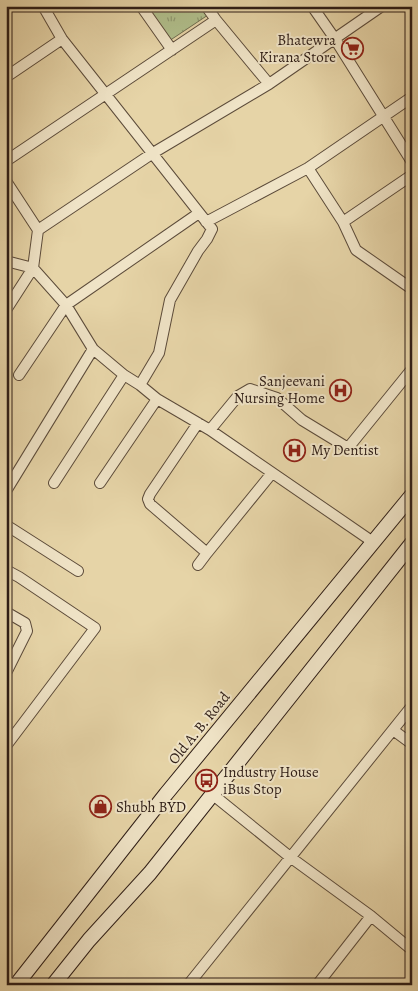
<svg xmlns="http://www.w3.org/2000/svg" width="418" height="991" viewBox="0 0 418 991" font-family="Alegreya,serif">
  <defs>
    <pattern id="park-tufts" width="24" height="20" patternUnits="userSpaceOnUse" patternTransform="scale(1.25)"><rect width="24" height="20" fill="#b0be8b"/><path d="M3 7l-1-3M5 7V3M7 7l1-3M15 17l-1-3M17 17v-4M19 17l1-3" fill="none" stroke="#909a71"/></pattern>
  </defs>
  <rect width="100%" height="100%" fill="#e6d4a7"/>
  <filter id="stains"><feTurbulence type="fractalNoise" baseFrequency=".004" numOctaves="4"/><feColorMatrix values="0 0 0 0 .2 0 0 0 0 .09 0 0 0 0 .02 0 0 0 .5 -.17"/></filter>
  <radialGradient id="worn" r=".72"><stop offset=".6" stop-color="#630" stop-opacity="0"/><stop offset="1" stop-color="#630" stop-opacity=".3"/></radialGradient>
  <path fill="url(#park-tufts)" stroke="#6f6e50" d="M138,6h64l6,9 -45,30z"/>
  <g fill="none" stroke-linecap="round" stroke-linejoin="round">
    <defs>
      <path id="street" d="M43,6l19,33 150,190 -5,10 -9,12 -28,49 -11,53 -19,32
        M141,6l31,44
        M206,6l10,14 53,64
        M312,6l23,33 77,123
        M6,77l56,-38
        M6,161l210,-141
        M308,168l35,54 13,28 56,39
        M6,181l32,49 -5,38 33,37 27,44 31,26 16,10 17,14 53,31 163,112
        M206,222l102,-54 104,-71
        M343,222l69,-47
        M38,230l115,-77 116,-69 113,-78
        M6,261l27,7 -27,42
        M19,375l47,-70 133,-92
        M210,430l28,-34 12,-7 27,9 25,22 46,28 64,-79
        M54,483l70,-108
        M100,483l57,-84
        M6,491l87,-142
        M6,525l72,46
        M207,553l65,-80
        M198,565l9,-12 -57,-49 -2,-5 2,-5 48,-71
        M6,570l13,7 76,51 -89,118
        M6,612l19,11 2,8 -21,42
        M393,730l19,14
        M212,794l78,63 81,59 41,34
        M188,985l224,-279
        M317,985l54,-69"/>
      <path id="secondary" d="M16,985l150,-191 246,-299
        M53,985l36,-45 61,-67 262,-330"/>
    </defs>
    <use href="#street" stroke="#5c4b3a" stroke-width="12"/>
    <use href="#secondary" stroke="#2e1d16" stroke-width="16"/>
    <use href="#street" stroke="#efe3c6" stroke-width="10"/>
    <use href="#secondary" stroke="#efe3c6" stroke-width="14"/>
  </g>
  <defs>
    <symbol id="supermarket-ring" viewBox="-11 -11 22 22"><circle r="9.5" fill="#efe3c6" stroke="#8f2418" stroke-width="1.5"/><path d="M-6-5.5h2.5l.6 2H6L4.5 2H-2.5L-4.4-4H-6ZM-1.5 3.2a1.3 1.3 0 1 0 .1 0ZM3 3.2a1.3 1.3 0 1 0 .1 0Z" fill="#8f2418"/></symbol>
    <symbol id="hospital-ring" viewBox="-11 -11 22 22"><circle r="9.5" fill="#efe3c6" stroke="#8f2418" stroke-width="1.5"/><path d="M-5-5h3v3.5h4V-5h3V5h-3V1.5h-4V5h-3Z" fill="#8f2418"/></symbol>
    <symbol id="bus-ring" viewBox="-11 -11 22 22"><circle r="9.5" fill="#efe3c6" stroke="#8f2418" stroke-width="1.5"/><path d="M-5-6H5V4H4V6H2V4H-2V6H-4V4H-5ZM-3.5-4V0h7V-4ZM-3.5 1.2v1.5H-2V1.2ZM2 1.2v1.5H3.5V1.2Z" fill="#8f2418"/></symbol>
    <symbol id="shop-ring" viewBox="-11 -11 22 22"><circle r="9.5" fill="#efe3c6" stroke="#8f2418" stroke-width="1.5"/><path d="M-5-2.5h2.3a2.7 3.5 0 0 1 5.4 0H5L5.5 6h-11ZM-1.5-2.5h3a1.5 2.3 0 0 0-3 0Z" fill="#8f2418"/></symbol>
  </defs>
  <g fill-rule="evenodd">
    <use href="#supermarket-ring" x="340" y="36" width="25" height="25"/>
    <use href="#hospital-ring" x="328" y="378" width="25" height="25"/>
    <use href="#hospital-ring" x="282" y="438" width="25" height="25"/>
    <use href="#bus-ring" x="194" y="768" width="25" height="25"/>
    <use href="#shop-ring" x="88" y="794" width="25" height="25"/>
  </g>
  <g text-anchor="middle" stroke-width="4" stroke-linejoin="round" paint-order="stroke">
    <g font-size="15" fill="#2e1d16" stroke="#efe3c6" text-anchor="start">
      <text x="336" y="45" text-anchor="end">Bhatewra<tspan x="336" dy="17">Kirana Store</tspan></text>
      <text x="325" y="386" text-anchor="end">Sanjeevani<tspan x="325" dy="17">Nursing Home</tspan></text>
      <text x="311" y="455">My Dentist</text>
      <text x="223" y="777">Industry House<tspan x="223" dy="17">iBus Stop</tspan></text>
      <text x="116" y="812">Shubh BYD</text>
    </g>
    <g font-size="15" fill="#2e1d16" stroke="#efe3c6">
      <text transform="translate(199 728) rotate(-51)" y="5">Old A. B. Road</text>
    </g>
  </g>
  <rect width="418" height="991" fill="none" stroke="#e6d4a7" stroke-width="25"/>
  <rect x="8" y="8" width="403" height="976" fill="none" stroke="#2e1d16" stroke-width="2.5"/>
  <rect x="12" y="12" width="393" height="966" fill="none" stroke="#2e1d16"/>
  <rect width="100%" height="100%" filter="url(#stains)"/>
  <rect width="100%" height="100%" fill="url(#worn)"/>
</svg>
